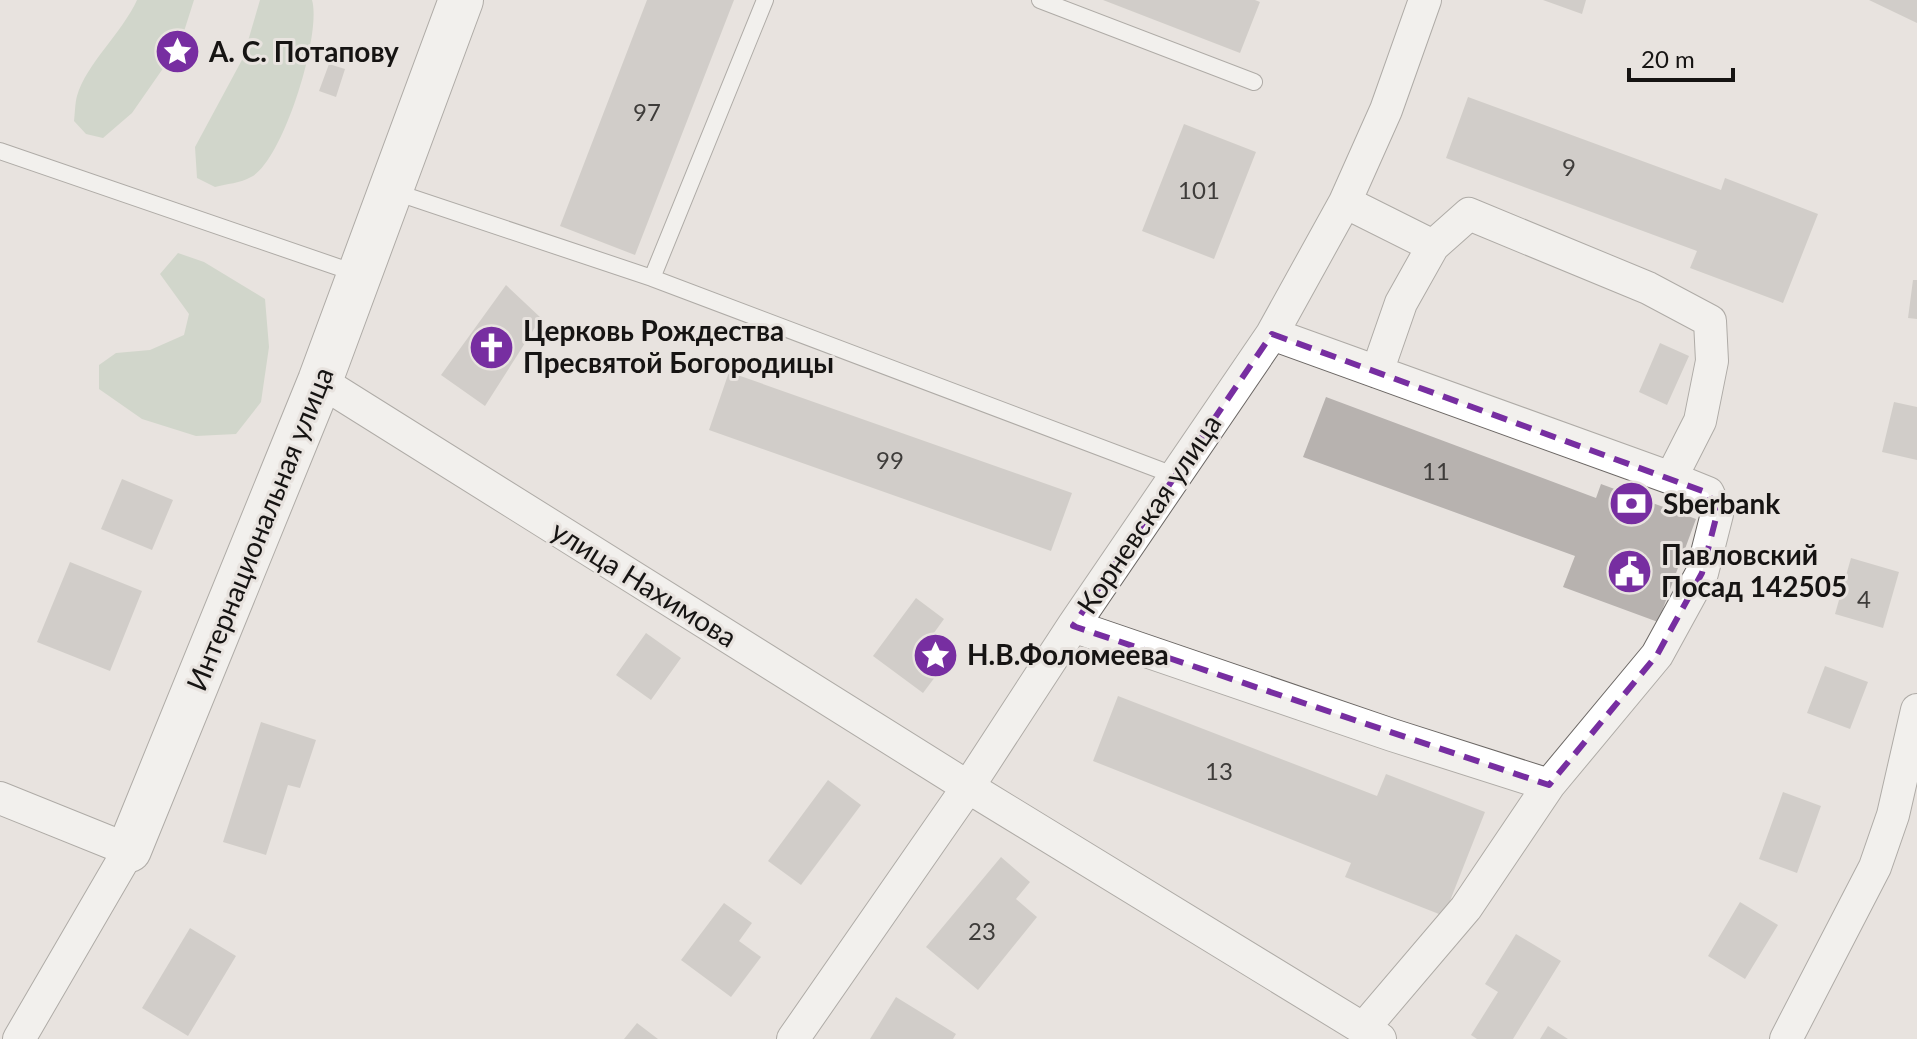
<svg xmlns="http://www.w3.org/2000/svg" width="1917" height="1039" viewBox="0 0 1917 1039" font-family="Lato,sans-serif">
  <rect width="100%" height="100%" fill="#e8e3df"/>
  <path fill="#b7c5b4" d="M137,0h57l-14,44 -48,69 -29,25 -17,-4 -12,-13c1,-8 1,-18 3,-25 9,-32 45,-63 60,-96z
    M260,0h52c10,34 -29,161 -61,177 -10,6 -25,7 -36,10l-18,-9 -2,-31 48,-89z
    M178,253l26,9 61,37 4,48 -8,55 -25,32 -40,2 -54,-17 -43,-30v-24l17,-12 34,-3 34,-15 5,-21 -29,-40z"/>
  <path fill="#b7b2af" d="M647,0h87l-99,255 -75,-29z
    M1103,0h152l5,2 -20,51z
    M1543,0h43l-4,14z
    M1869,0h48v23z
    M329,64l16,5 -9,28 -17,-6z
    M1468,97l253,93 4,-12 93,36 -35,89 -93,-35 7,-17 -251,-93z
    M1184,124l72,28 -42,107 -72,-28z
    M1913,280h4v39l-9,-1z
    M506,285l35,33 -56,88 -44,-31z
    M1660,343l29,13 -22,49 -28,-13z
    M729,372l343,121 -21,58 -342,-121z
    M1326,397l270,101 5,-14 95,35 -38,103 -95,-35 12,-31 -272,-99z
    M1894,402l23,5v53l-35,-8z
    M122,479l51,21 -21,50 -51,-21z
    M1851,558l48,14 -16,56 -48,-14z
    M70,562l72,29 -32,80 -73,-29z
    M916,598l28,21 -13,18 22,16 -30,40 -50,-37z
    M646,633l35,25 -30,42 -35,-25z
    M1825,666l43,16 -18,47 -43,-16z
    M1118,696l259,100 9,-22 99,38 -41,104 -99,-39 6,-14 -258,-102z
    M261,722l55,18 -16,48 -12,-3 -22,70 -43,-13z
    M828,780l33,25 -60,80 -33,-24z
    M1783,792l38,14 -24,67 -38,-14z
    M1001,857l29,25 -14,17 21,18 -59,73 -52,-43z
    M1740,902l38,23 -33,54 -37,-23z
    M724,903l28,20 -13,18 22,16 -30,40 -50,-37z
    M190,928l46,28 -48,80 -46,-28z
    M1516,934l45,27 -48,78h-36l-6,-4 27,-43 -13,-8z
    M896,997l60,37 -3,5h-83z
    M637,1023l21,16h-34z
    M1548,1026l20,13h-28z"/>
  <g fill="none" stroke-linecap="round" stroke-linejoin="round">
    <defs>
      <path id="lane" d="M1040,0l214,82
        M0,151l358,123
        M392,191l260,87 113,-278
        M652,278l524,198"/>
      <path id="street" d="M1345,202l88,44
        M1272,334l399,144 37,15 9,21 -15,59 -45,82 -108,130 -83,123 -103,121
        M1377,372l24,-69 32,-57 36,-32 179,74 62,33 2,40 -12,60 -29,57
        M320,381l648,406 412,252
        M1073,626l319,109 157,50
        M0,798l129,52 -110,189
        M793,1039l175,-252 105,-161 199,-292 73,-132 41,-92 39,-110
        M1786,1039l89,-172 18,-52 24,-105"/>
      <path id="secondary" d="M129,850l191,-469 141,-381"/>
    </defs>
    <use href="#lane" stroke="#6b6764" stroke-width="18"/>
    <use href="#street" stroke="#6b6764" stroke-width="34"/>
    <use href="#secondary" stroke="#6b6764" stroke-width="46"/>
    <use href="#lane" stroke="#fff" stroke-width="16"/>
    <use href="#street" stroke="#fff" stroke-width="32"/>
    <use href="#secondary" stroke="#fff" stroke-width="44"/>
  </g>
  <path d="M0 0H1917V1039H0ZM1272,334l436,159 9,21 -15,59 -45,82 -108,130 -476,-159z" fill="#e8e3df" fill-opacity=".55" fill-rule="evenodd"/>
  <path fill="none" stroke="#772ea1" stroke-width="6" stroke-dasharray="16 10" stroke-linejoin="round" d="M1272,334l436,159 9,21 -15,59 -45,82 -108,130 -476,-159z"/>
  <defs>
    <symbol id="sight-disc" viewBox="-11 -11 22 22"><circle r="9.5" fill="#772ea1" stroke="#e8e3df"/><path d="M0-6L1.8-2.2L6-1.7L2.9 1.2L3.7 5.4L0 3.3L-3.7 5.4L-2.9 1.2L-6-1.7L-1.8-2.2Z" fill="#fff"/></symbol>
    <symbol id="church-disc" viewBox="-11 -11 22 22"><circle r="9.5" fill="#772ea1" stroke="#e8e3df"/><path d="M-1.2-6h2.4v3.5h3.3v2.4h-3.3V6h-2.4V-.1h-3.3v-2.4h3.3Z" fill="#fff"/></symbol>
    <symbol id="bank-disc" viewBox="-11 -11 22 22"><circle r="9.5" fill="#772ea1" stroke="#e8e3df"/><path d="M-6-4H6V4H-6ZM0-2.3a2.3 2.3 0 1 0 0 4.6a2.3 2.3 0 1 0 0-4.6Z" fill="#fff"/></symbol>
    <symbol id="civic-disc" viewBox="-11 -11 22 22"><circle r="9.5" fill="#772ea1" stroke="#e8e3df"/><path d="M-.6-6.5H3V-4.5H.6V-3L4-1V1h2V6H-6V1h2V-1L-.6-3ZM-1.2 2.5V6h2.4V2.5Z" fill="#fff"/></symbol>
  </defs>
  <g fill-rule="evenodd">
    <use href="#sight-disc" x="152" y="26" width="51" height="51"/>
    <use href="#church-disc" x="466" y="322" width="51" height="51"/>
    <use href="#bank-disc" x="1606" y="478" width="51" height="51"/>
    <use href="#civic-disc" x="1604" y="546" width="51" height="51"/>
    <use href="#sight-disc" x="910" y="630" width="51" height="51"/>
  </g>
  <g text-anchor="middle" stroke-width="6" stroke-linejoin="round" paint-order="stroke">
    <g font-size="24" fill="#3e3c3a">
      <text x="647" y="121">97</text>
      <text x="1569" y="176">9</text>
      <text x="1199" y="199">101</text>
      <text x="890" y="469">99</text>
      <text x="1436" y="480">11</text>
      <text x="1864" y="608">4</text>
      <text x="1219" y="780">13</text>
      <text x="982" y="940">23</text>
    </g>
    <g font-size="28" font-weight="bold" fill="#161413" stroke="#e8e3df" text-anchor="start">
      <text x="209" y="62">А. С. Потапову</text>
      <text x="523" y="341">Церковь Рождества<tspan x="523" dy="32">Пресвятой Богородицы</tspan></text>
      <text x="1663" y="514">Sberbank</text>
      <text x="1661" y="565">Павловский<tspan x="1661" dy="32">Посад 142505</tspan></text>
      <text x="967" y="665">Н.В.Фоломеева</text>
    </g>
    <g font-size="28" fill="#161413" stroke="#e8e3df">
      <text transform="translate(1149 514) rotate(-56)" y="10">Корневская улица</text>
      <text transform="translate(260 529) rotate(-68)" y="10">Интернациональная улица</text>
      <text transform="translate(644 584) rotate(32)" y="10">улица Нахимова</text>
    </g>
  </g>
  <path d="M1629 68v12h104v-12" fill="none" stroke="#161413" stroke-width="4"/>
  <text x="1641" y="68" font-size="24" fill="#161413" stroke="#e8e3df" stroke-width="6" paint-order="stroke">20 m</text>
</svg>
